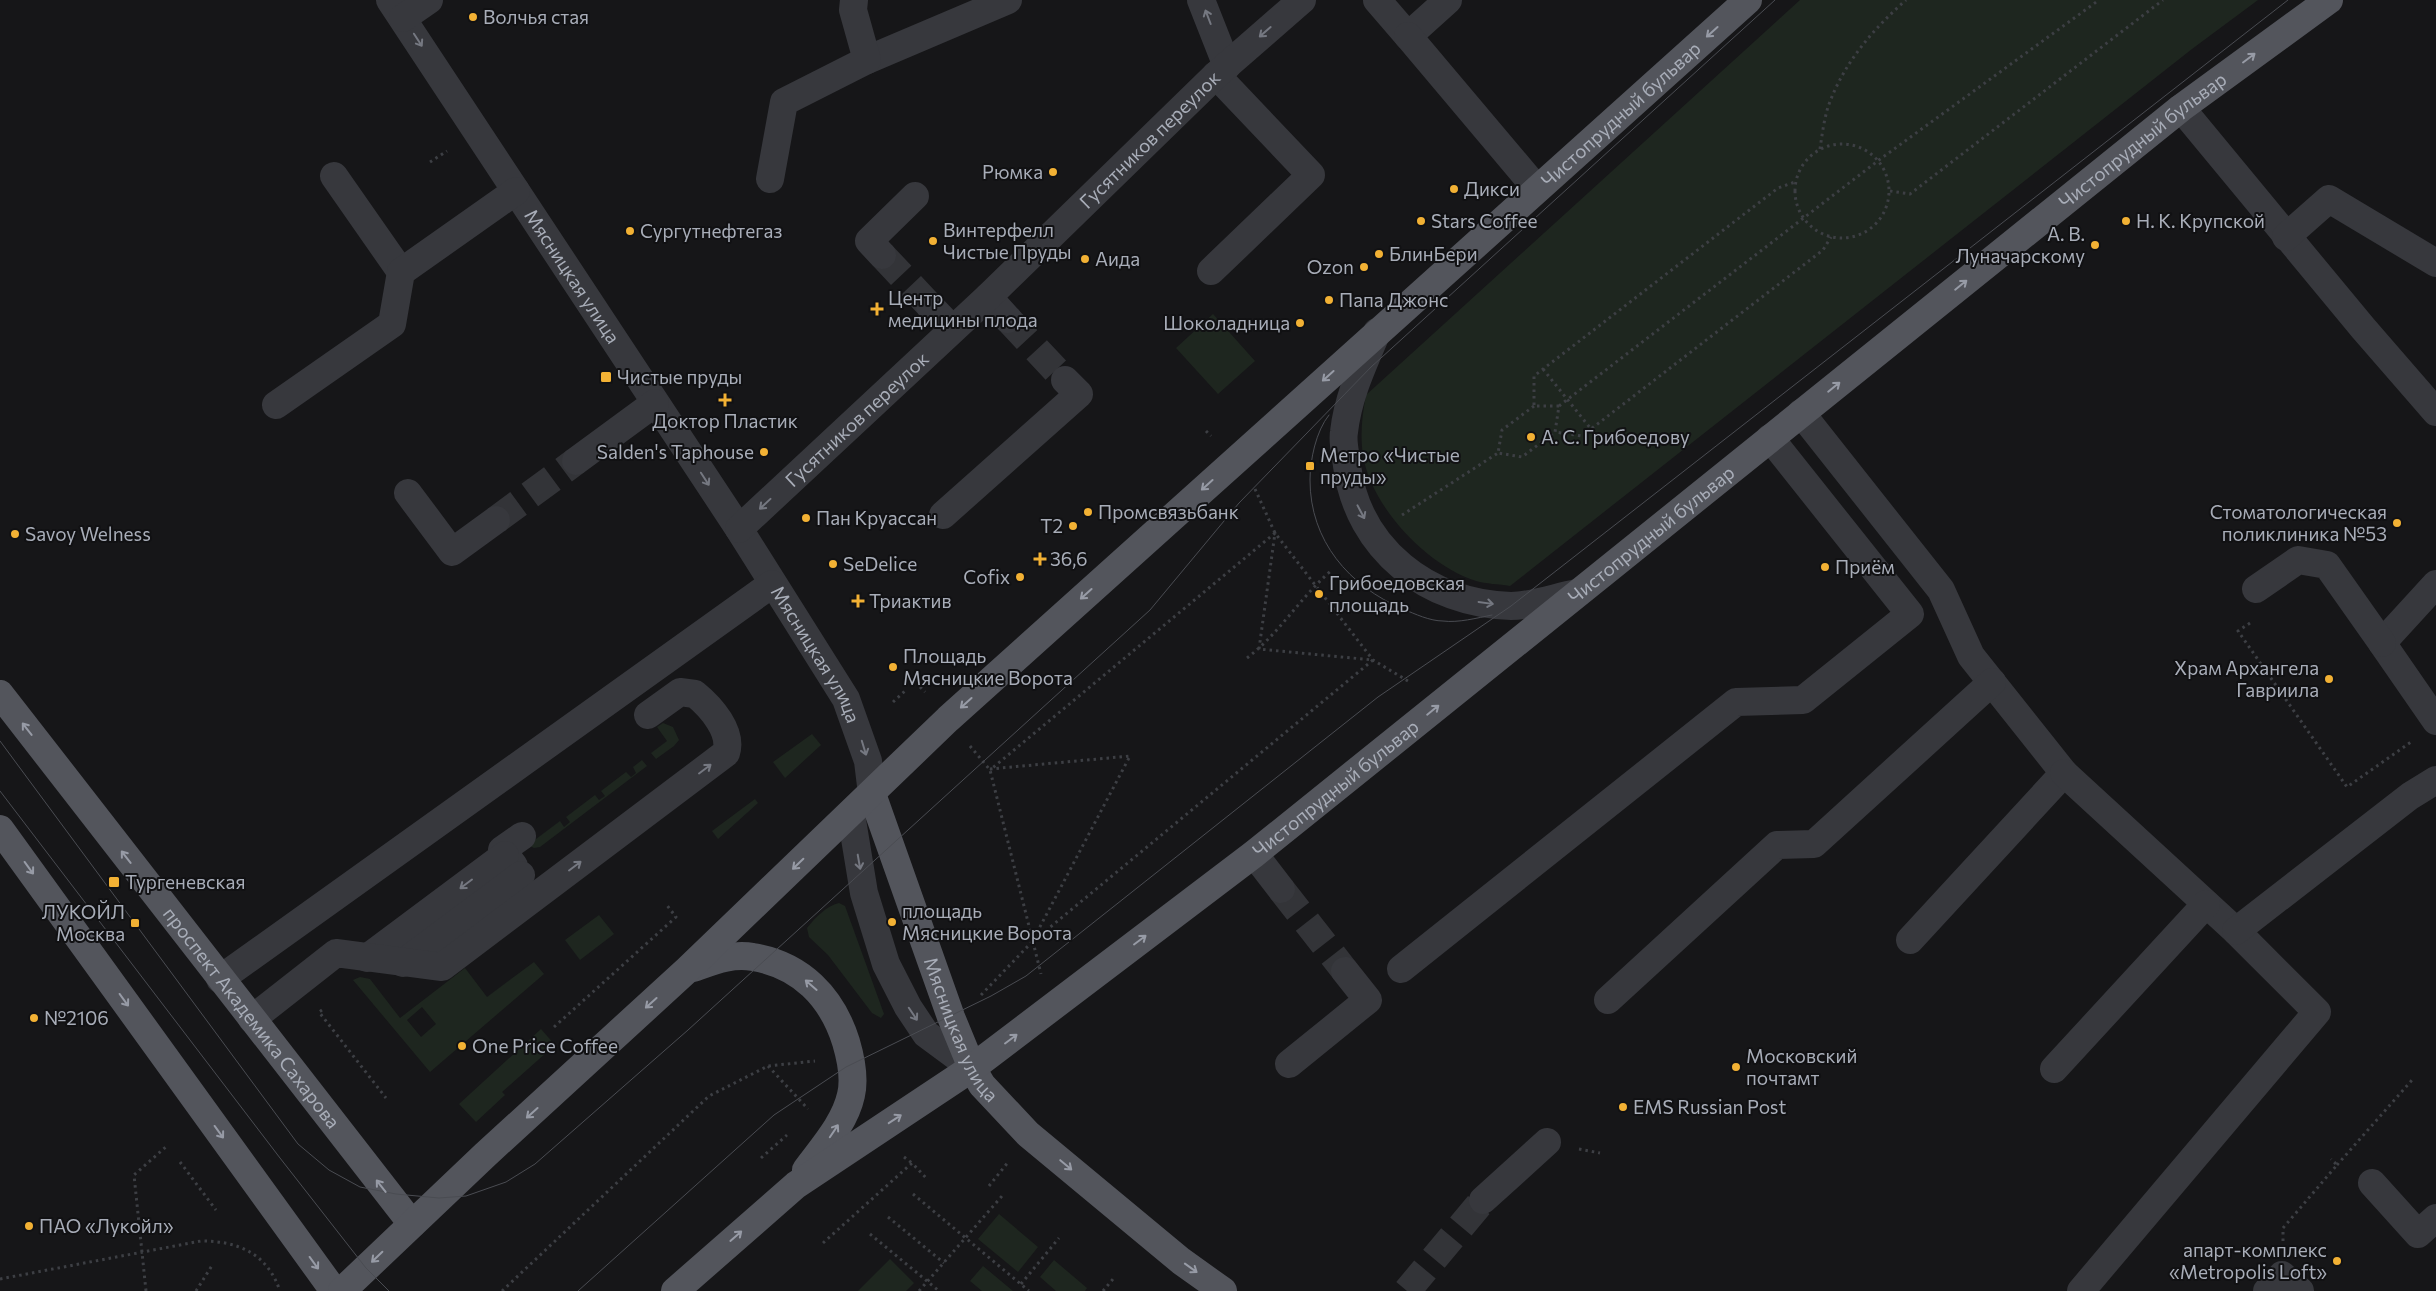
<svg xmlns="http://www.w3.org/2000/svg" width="2436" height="1291" viewBox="0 0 2436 1291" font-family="Commissioner,sans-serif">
  <rect width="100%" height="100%" fill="#161618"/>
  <path fill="#1e261f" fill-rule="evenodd" d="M1800,0h458l-66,49 -682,537c-11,-2 -24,-2 -34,-5 -50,-16 -104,-74 -113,-125 -3,-22 -1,-40 3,-61z
    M1213,314l42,47 -37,33 -42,-46z
    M663,723l10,4 6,13 -5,6 -18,13 -5,-6 16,-12 -10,-14z
    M812,734l9,11 -36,33 -12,-16z
    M642,760l5,6 -107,81 -6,1 -6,-3 32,-24 4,6 6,-5 -4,-5 29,-22 4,5 6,-4 -4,-5 25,-19 5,5 5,-4 -3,-6z
    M755,799l3,4 -40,36 -6,-8z
    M839,903l6,3 39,108 -3,4 -9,-5 -44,-58 -19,-18 -2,-9c8,-10 19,-22 32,-25z
    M599,915l15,19 -34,26 -15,-20z
    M534,962l10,12 -114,98 -77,-92 7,-3 10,2 30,39 65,-50 22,29zM422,1007l14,17 -15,13 -14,-17z
    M541,1029l14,16 -53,47 3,3 -29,27 -17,-18z
    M999,1214l39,33 -20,25 -40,-33z
    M890,1259l24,24 -8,8h-48z
    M1054,1260l33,28 -2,3h-29l-16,-14z
    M983,1266l30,25h-31l-12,-10z"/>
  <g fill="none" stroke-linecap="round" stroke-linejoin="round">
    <path stroke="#333438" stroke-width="28" stroke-dasharray="28 14" stroke-linecap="butt" d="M882,255l48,51
      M1008,319l57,61
      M496,520l80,-59
      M1281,889l64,82
      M1407,1291l76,-91"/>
    <path stroke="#3d3f44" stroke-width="3" stroke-dasharray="2.5 4" stroke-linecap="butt" d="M1795 191a47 47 0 1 1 94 0a47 47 0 1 1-94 0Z
      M1820,149c2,-14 4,-29 8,-42 15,-43 44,-77 78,-107
      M430,162l17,-11
      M1890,191l20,3 253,-194
      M1543,369l48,60 232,-179 8,-13
      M1534,406l-32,24 -4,23 24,4 33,-25
      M1559,406l320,-246 220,-160
      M1591,429l-9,7 -27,-4 4,-26h-25v-30l244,-188 17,-6
      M1206,431l5,5
      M1255,489l20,44 98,127 35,21
      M1402,515l96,-62
      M2250,623l-12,8 109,156 64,-45
      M1247,658c33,-25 54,-62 85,-88
      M920,687l5,5
      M893,702l13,-12
      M970,746l20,24 51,204
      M990,769l140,-13 -97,184
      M981,995l50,-52 342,-283 -114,-11 16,-116 -285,237
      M322,1010l-3,2 67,86
      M554,1027l122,-110 -10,-13
      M768,1066l40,43
      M1579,1149l21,4
      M904,1157l8,6
      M761,1158l26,-23
      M180,1162l36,48
      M2337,1165l75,-85
      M989,1186l20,-25
      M913,1194l116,97
      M888,1217l56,46
      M870,1234l69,57
      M2283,1241v-13l54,-63 -6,-6
      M823,1243l89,-80 16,17
      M0,1279l201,-38c37,0 66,12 79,50
      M1021,1284l38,-46
      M146,1291l-12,-116 34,-30
      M196,1291l17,-27
      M502,1291l207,-195 59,-30 47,-5
      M919,1291l83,-95
      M1103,1291l10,-12"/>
    <g stroke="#37383d" stroke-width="28">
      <path id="s1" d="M390,0l349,529 107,170 22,62 4,33"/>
      <path d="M1201,0l26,66"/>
      <path d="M1377,0l31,36 40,-36"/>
      <path d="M403,18l26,-18"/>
      <path d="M1408,36l129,153"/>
      <path d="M867,60l141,-60"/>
      <path d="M2181,108l182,220 73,84"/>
      <path d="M334,176l67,96"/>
      <path d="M770,179l14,-77 83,-42 -14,-50 1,-10"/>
      <path d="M2286,237l43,-38 107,64"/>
      <path d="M882,255l-13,-14 46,-45"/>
      <path d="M1211,271l100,-96 -95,-100"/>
      <path d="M988,297l20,22"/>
      <path d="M930,306l22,23"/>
      <path d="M1377,332c-14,33 -29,64 -33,100 -2,11 2,23 3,34 11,83 81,138 164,140 21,0 45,-9 66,-13"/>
      <path d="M276,405l116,-81 9,-52 115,-81"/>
      <path d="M1801,413l140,177 30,66 93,117 -154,167"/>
      <path d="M576,461l79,-58"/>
      <path d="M408,493l44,59 44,-32"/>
      <path d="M943,515l136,-121 -14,-14"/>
      <path id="s2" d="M739,529l249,-232 228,-222 86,-75"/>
      <path d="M2436,584l-54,59 54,78"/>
      <path d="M2256,589l42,-29 29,5 55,78"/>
      <path d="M2064,773l172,158 81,81 -236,279"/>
      <path d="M851,814l13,79 22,71 22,43 18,27 46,34"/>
      <path d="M1254,854l27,35"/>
      <path d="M514,866l-12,-16 20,-14"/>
      <path d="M2236,931l174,-135 26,-16"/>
      <path d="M367,958l138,-103"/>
      <path d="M403,963l118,-88"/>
      <path d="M1401,969l335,-267 67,-2 107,-86 -140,-176"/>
      <path d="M220,979l552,-395"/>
      <path d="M1608,1000l169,-155 37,-1 178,-162"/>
      <path d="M252,1019l84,-66 106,14 284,-214c7,-21 -15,-46 -31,-59l-15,-2 -32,23"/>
      <path d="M1289,1064l79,-64 -23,-29"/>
      <path d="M2054,1069l152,-165"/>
      <path d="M2372,1183l46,51 18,-16"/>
      <path d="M1483,1200l64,-58"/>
      <path d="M2267,1291l15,-16 18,16"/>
    </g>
    <g stroke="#53555c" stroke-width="28">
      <path id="s3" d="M0,694l412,530"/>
      <path id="s4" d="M872,794l79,223 21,51 10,17 46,49 153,127 42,30"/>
      <path d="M0,829l334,462"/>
      <path d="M693,968c20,-7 39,-15 60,-11 48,8 79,40 93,85 5,17 9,36 5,53 -6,28 -29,53 -45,75"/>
      <path id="s5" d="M342,1291l143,-136 202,-185 261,-251 800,-719"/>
      <path id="s6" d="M675,1291l121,-106 176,-117 282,-214 927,-746 148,-108"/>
    </g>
    <path stroke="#4a4c52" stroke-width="1" d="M1370,368l405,-368
      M1329,415c-13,16 -19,45 -19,65 0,61 39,106 93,129 12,5 27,12 40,12 15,2 34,-3 49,-6
      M0,741l298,403 31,26 31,17 36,7 43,4 27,-2 40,-14 29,-18 153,-134 462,-420 89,-107 135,-139
      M0,791l280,367 86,110 23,23
      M578,1291l196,-176 72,-48 145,-71 35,-20 352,-279 133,-91 777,-606"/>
  </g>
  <defs><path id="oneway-shaft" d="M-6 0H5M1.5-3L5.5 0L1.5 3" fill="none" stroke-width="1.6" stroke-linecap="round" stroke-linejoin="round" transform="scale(1.25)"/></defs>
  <g stroke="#757881">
    <use href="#oneway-shaft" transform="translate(1208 17) rotate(-111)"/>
    <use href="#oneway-shaft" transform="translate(1265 32) rotate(139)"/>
    <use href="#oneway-shaft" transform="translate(418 40) rotate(57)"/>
    <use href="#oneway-shaft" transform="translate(705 479) rotate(57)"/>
    <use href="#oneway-shaft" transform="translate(765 504) rotate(137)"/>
    <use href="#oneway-shaft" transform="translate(1361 512) rotate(62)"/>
    <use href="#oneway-shaft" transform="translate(1486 603) rotate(8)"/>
    <use href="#oneway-shaft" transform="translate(864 748) rotate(73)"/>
    <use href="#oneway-shaft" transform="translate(705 769) rotate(-37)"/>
    <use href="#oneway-shaft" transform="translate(859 862) rotate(80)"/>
    <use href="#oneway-shaft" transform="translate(575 866) rotate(-37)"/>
    <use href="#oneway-shaft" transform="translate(466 884) rotate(143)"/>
    <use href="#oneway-shaft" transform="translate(913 1014) rotate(56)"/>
  </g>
  <g stroke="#979ba6">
    <use href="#oneway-shaft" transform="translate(1712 32) rotate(138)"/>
    <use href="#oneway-shaft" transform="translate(2249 58) rotate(-37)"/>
    <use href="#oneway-shaft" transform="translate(1961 285) rotate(-39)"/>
    <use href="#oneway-shaft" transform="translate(1328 376) rotate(138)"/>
    <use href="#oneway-shaft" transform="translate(1834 387) rotate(-39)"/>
    <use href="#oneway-shaft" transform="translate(1207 485) rotate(138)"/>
    <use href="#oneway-shaft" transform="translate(1086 594) rotate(138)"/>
    <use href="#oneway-shaft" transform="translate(966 703) rotate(138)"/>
    <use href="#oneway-shaft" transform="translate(1433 710) rotate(-39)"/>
    <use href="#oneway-shaft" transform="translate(27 729) rotate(-128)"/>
    <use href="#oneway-shaft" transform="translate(126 857) rotate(-128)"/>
    <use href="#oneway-shaft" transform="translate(798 864) rotate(136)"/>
    <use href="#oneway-shaft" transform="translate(29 868) rotate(54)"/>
    <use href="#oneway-shaft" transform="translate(1140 940) rotate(-37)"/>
    <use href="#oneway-shaft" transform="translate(811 985) rotate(-139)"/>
    <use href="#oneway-shaft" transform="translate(124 1000) rotate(54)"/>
    <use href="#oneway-shaft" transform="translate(651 1003) rotate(138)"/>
    <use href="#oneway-shaft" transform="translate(1011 1039) rotate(-37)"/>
    <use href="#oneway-shaft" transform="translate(532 1113) rotate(138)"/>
    <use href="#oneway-shaft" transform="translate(895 1119) rotate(-33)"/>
    <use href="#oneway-shaft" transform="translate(834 1131) rotate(-56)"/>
    <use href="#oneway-shaft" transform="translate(219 1132) rotate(54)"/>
    <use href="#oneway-shaft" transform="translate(1066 1165) rotate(40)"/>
    <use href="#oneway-shaft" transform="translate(381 1186) rotate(-128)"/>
    <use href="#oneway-shaft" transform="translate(736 1236) rotate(-41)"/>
    <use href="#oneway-shaft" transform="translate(377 1257) rotate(136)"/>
    <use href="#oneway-shaft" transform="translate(314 1263) rotate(54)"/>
    <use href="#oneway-shaft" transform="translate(1191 1268) rotate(36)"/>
  </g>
  <g fill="#f2b134" stroke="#111113" stroke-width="2">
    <circle cx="473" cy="17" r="5"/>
    <circle cx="1053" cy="172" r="5"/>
    <circle cx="1454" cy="189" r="5"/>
    <circle cx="1421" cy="221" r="5"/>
    <circle cx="2126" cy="221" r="5"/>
    <circle cx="630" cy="231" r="5"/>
    <circle cx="933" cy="241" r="5"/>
    <circle cx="2095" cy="245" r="5"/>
    <circle cx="1379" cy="254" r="5"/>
    <circle cx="1085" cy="259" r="5"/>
    <circle cx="1364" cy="267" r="5"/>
    <circle cx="1329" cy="300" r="5"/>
    <path d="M874.5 301.5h5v5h5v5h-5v5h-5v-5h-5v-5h5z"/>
    <circle cx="1300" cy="323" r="5"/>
    <rect x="600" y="371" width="12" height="12" rx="2.5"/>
    <path d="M722.5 392.5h5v5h5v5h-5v5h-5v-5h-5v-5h5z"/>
    <circle cx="1531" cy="437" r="5"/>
    <circle cx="764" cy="452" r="5"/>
    <rect x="1305" y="461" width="10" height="10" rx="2.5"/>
    <circle cx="1088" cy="512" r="5"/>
    <circle cx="806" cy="518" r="5"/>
    <circle cx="2397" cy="523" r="5"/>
    <circle cx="1073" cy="526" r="5"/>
    <circle cx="15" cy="534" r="5"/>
    <path d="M1037.5 551.5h5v5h5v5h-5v5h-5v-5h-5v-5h5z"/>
    <circle cx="833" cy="564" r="5"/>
    <circle cx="1825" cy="567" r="5"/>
    <circle cx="1020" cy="577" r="5"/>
    <circle cx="1319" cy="594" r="5"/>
    <path d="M855.5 593.5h5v5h5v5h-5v5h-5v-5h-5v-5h5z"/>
    <circle cx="893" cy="667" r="5"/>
    <circle cx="2329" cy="679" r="5"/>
    <rect x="108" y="876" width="12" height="12" rx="2.5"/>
    <circle cx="892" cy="922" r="5"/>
    <rect x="130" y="918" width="10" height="10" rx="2.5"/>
    <circle cx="34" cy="1018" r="5"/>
    <circle cx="462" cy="1046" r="5"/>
    <circle cx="1736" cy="1067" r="5"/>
    <circle cx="1623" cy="1107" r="5"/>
    <circle cx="29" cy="1226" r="5"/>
    <circle cx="2337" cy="1261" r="5"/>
  </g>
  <g text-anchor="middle" stroke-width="4" stroke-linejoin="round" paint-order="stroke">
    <g font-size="19" fill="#a8adb8" stroke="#111113" text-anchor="start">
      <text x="483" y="24">Волчья стая</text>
      <text x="1043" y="179" text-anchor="end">Рюмка</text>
      <text x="1464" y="196">Дикси</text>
      <text x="1431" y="228">Stars Coffee</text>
      <text x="2136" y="228">Н. К. Крупской</text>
      <text x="943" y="237">Винтерфелл<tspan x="943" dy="22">Чистые Пруды</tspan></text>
      <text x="640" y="238">Сургутнефтегаз</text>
      <text x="2085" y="241" text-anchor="end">А. В.<tspan x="2085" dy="22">Луначарскому</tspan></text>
      <text x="1389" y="261">БлинБери</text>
      <text x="1095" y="266">Аида</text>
      <text x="1354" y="274" text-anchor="end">Ozon</text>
      <text x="888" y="305">Центр<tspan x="888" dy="22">медицины плода</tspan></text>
      <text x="1339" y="307">Папа Джонс</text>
      <text x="1290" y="330" text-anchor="end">Шоколадница</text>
      <text x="617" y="384">Чистые пруды</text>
      <text x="725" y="428" text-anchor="middle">Доктор Пластик</text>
      <text x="1541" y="444">А. С. Грибоедову</text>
      <text x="754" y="459" text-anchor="end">Salden's Taphouse</text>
      <text x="1320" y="462">Метро «Чистые<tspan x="1320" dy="22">пруды»</tspan></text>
      <text x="1098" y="519">Промсвязьбанк</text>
      <text x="2387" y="519" text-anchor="end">Стоматологическая<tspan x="2387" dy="22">поликлиника №53</tspan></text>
      <text x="816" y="525">Пан Круассан</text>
      <text x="1063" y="533" text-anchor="end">T2</text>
      <text x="25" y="541">Savoy Welness</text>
      <text x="1050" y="566">36,6</text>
      <text x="843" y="571">SeDelice</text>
      <text x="1835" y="574">Приём</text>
      <text x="1010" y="584" text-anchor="end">Cofix</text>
      <text x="1329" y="590">Грибоедовская<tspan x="1329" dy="22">площадь</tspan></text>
      <text x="869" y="608">Триактив</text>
      <text x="903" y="663">Площадь<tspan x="903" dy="22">Мясницкие Ворота</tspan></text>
      <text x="2319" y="675" text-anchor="end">Храм Архангела<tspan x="2319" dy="22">Гавриила</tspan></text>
      <text x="125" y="889">Тургеневская</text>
      <text x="902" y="918">площадь<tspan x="902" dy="22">Мясницкие Ворота</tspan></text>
      <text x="125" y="919" text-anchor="end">ЛУКОЙЛ<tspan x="125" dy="22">Москва</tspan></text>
      <text x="44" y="1025">№2106</text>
      <text x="472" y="1053">One Price Coffee</text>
      <text x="1746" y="1063">Московский<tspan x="1746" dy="22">почтамт</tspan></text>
      <text x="1633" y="1114">EMS Russian Post</text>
      <text x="39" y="1233">ПАО «Лукойл»</text>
      <text x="2327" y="1257" text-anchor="end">апарт-комплекс<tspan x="2327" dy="22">«Metropolis Loft»</tspan></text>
    </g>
    <g font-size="19" fill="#a8adb8" stroke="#111113">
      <text dy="7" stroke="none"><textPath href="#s5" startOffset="1738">Чистопрудный бульвар</textPath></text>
      <text dy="7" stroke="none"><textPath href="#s2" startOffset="566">Гусятников переулок</textPath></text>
      <text dy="7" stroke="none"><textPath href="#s6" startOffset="1866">Чистопрудный бульвар</textPath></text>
      <text dy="7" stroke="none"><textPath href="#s1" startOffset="331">Мясницкая улица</textPath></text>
      <text dy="7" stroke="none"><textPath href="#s2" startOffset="161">Гусятников переулок</textPath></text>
      <text dy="7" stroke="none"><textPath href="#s6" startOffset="1236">Чистопрудный бульвар</textPath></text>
      <text dy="7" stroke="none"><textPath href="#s1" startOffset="781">Мясницкая улица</textPath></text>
      <text dy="7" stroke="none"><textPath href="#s6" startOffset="831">Чистопрудный бульвар</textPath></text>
      <text dy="7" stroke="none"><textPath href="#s3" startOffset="410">проспект Академика Сахарова</textPath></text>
      <text dy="7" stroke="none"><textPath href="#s4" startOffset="252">Мясницкая улица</textPath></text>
    </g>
  </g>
</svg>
